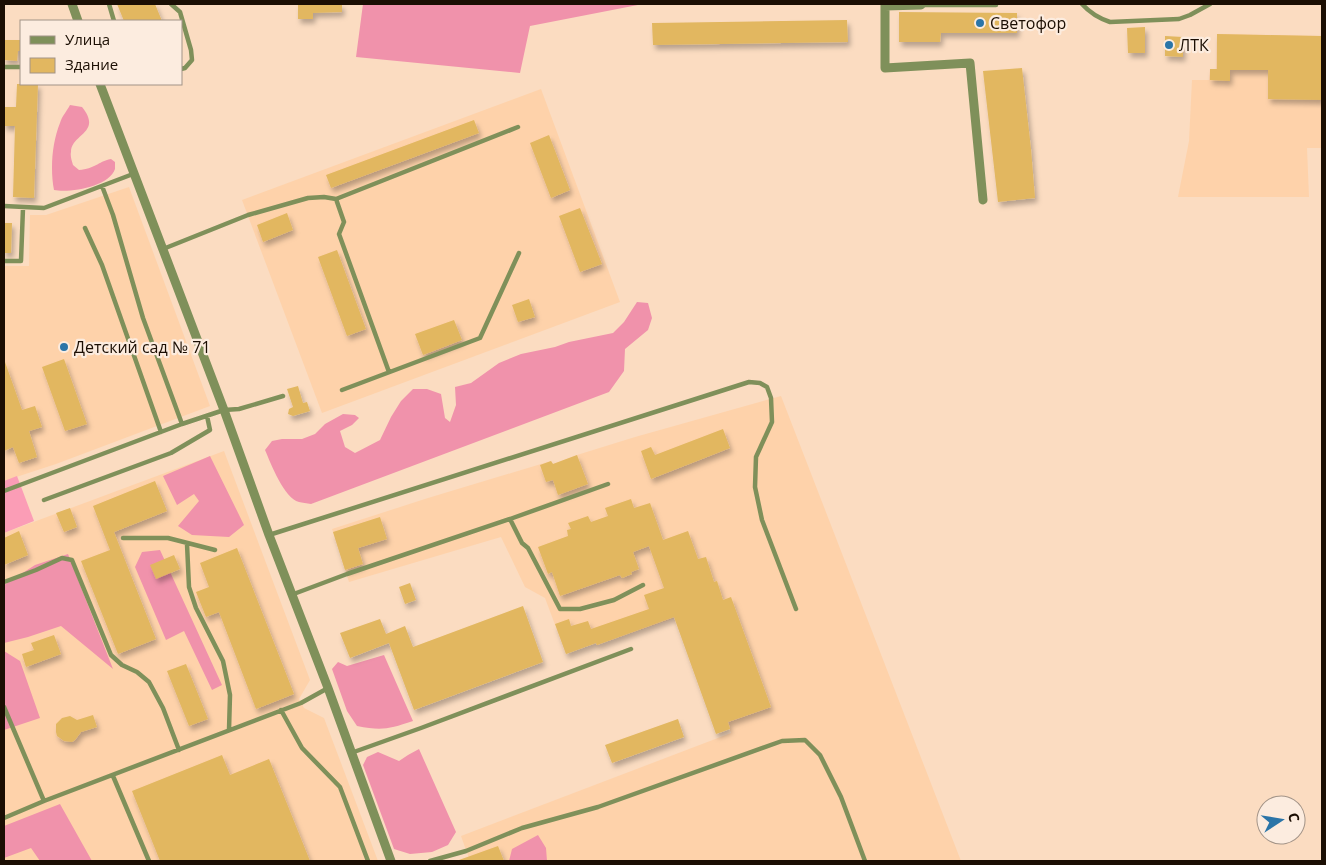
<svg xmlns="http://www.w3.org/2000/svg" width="1326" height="865" viewBox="0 0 1326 865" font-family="'Open Sans',sans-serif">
  <defs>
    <filter id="shadow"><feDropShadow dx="2.5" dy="4.5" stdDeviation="2.5" flood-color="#0004"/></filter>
  </defs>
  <rect width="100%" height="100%" fill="#fbdcc1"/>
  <path fill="#fed2aa" d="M1217,34l105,2v112h-15l2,49h-131l11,-56 3,-61h17l1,-11h6z
    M541,89l79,213 -298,111 -80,-213z
    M129,187l81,219 -154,58 -52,17v-215h25l1,-51h16z
    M781,396l180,465h-491l-9,-25 270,-103 -42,-120 -92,32 -1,-2 -30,11 -21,-56 -20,-11 -24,-50 -152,45 -17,-53 96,-31 123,-37 2,3 24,-9 58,-18z
    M224,451l86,229 -11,19 5,9 20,10 54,143h-374v-328z"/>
  <path fill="#fb9db6" d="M17,476l17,45 -30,12v-52z"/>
  <path fill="#f092ab" d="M363,4h280l-113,22 -10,47 -164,-16z
    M70,105l12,2c21,26 -11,27 -11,45 -1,4 1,9 2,13l6,5c16,-1 18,-8 32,-11l4,3c0,2 0,5 0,7 -6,18 -45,24 -61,21 -4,-21 -2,-47 6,-67 2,-7 7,-12 10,-18z
    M637,302l11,1 4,15 -4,12 -23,19 -1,22 -15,21 -298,112c-4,-1 -9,-1 -12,-2 -15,-4 -28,-38 -34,-52l7,-9 10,-2h20l13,-5 10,-10 18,-10 12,1 4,3 -7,7 -12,6 5,16 10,6 25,-13 11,-23 10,-16 12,-12h14l14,5 4,24 5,4 6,-17 -1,-18 16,-4 28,-20 22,-9 34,-7 14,-5 44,-9 11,-11z
    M210,456l34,69 -15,12 -37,-2 -14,-9 21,-25 -5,-7 -17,11 -14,-29z
    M160,550l62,135 -10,5 -28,-59 -18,9 -31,-73 7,-15z
    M68,554l45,115 -52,-43 -33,11 -24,6v-58l31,-20z
    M4,651l16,10 20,57 -36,12z
    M384,655l29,66c-24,8 -31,10 -56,5l-10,-15 -15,-42 6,-7 9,4z
    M419,749l37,83 -8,13 -16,7 -22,2 -16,-5 -31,-84 4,-8 11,-5 21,9 9,-6z
    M60,804l32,57h-52l-9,-13 -27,10v-32z
    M538,835l8,13 1,13h-38l3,-12z"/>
  <path fill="#e2b760" filter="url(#shadow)" d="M117,4h38l7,17h-38z
    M298,4h44v8l-29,1v6h-15z
    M899,12l118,1v20h-76l-1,9h-41z
    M847,20l1,22 -195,3 -1,-22z
    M1145,27v26h-17l-1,-25z
    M1217,34l105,2v64l-54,-1v-29h-38v11l-20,-1v-11h7z
    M1165,36l18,1v20l-18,-1z
    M4,40h17l-1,11h-2l-1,10 -13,-1z
    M1022,68l9,81 4,49 -37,4 -15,-131z
    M17,84h21l-4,114 -21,-1 2,-71h-11v-19h12z
    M474,120l5,13 -148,55 -5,-13z
    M549,135l21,55 -19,8 -21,-55z
    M580,208l22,56 -22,8 -21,-56z
    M287,213l6,17 -30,12 -6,-17z
    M4,223h8l-1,30h-7z
    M337,250l29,79 -19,7 -29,-79z
    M529,299l6,18 -17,5 -6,-17z
    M454,320l8,20 -39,15 -8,-21z
    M64,359l23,65 -22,7 -23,-64z
    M4,362h1l17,48 13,-4 7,21 -13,4 8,26 -18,6 -6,-16 -9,4z
    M298,386l5,17 4,-1 3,9 -17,5 -5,-2 1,-5 4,-2 -6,-18z
    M723,429l7,19 -79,31 -10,-28 10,-4 4,8z
    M577,455l11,29 -30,11 -5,-15 -7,2 -6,-17 11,-4 2,3z
    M155,481l12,30 -53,21 42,107 -38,15 -37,-93 29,-11 -17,-44z
    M631,499l3,9 16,-5 13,37 25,-9 10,28 8,-2 8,25 3,-1 6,19 8,-3 40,110 -43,15 2,7 -14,5 -42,-117 -77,28 -1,-2 -30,11 -11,-30 14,-5 2,7 17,-5 3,8 58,-20 -5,-14 20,-7 -15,-42 -16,6 6,17 -8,3 1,2 -10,4 -2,-3 -60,21 -8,-24 -4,2 -10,-27 30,-11 -1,-6 4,-1 -3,-6 20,-7 3,6 17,-6 -3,-8z
    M70,508l7,19 -13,5 -8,-19z
    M380,517l7,22 -29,9 5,16 -18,6 -12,-38z
    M19,531l9,24 -24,10v-27z
    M237,548l57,146 -38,15 -37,-97 -13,5 -10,-25 13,-5 -9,-24z
    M174,555l6,14 -24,10 -6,-14z
    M410,583l6,17 -11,4 -6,-17z
    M523,606l20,56 -129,48 -25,-67 -39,15 -10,-25 40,-14 6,15 19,-8 8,21z
    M54,635l7,19 -35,13 -4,-13 12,-4 -3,-7z
    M186,664l22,55 -19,7 -22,-55z
    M93,715l4,12 -16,5 -6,8 -3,2 -8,-1 -7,-5 -1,-4v-8l6,-6 8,-2 7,4z
    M678,719l6,18 -72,26 -7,-18z
    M222,755l8,20 39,-16 41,102h-150l-28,-70z
    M498,846l6,15h-44l-1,-1z"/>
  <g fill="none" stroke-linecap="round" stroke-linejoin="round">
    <path stroke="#7f905a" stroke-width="4.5" d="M109,4l5,17
      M171,4l9,8 11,38 1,10 -7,8 -4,1
      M1082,4c8,9 16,14 28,18l69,-3 11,-4 20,-11
      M921,5h75v-1
      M4,67h17
      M102,186l11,29 30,103 39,106
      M336,199l182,-72
      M4,206l40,2 89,-34
      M85,228l17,37 59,167
      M163,249l85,-34 60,-17 16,-1 12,2 8,23 -5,12 50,138
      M4,261h17l2,-53
      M342,390l138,-52 39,-85
      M4,491l178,-67 42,-14 15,-1 44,-13
      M44,500l127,-47 39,-23 -3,-14
      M510,519l98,-35
      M269,535l480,-153 11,1 7,4 4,11 1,24 -16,35 -1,30 7,33 34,89
      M123,538h45l47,12
      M187,544l2,43 7,21 27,53 7,34 -1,35
      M4,582l32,-12 26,-12 10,2 39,95 11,10 15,7 12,10 14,26 16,42
      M291,595l56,-21 163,-55 12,24 6,5 32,61h20l34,-9 29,-15
      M4,707l40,94
      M281,710l21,38 38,39 28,74
      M351,753l70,-25 210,-79
      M113,776l36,85
      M4,818l40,-17 257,-98 27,-15
      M430,861l36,-10 56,-23 76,-21 184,-66 23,-1 15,15 21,42 24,64"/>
    <path stroke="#7f905a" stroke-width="9" d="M72,4l6,17
      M885,4v64l85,-5 13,137
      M885,6l36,-1
      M100,84l124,326 45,125 59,153 63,173"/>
  </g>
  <g fill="#2b75a8" stroke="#fcecdf" stroke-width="2">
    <circle cx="980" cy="23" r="5"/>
    <circle cx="1169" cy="45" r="5"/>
    <circle cx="64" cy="347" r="5"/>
  </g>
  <g text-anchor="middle" stroke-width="4.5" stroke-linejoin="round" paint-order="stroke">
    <g font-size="16" fill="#1b0e03" stroke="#fcecdf" text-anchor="start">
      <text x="990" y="29">Светофор</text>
      <text x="1179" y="51">ЛТК</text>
      <text x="74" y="353">Детский сад № 71</text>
    </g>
  </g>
  <rect width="1326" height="865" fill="none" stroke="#1b0e03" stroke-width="10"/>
  <rect x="20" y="20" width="162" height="65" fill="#fcecdf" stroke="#a29387"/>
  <rect x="30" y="36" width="25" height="8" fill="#7f905a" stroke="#a29387"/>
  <text x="65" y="45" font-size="15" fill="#1b0e03">Улица</text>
  <rect x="30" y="58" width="25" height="15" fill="#e2b760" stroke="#a29387"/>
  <text x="65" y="70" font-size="15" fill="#1b0e03">Здание</text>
  <g transform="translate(1281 820) rotate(78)"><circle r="24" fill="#fcecdf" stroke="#a29387"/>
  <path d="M0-4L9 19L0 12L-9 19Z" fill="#2b75a8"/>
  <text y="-8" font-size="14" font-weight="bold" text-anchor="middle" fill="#1b0e03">С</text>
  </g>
</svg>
